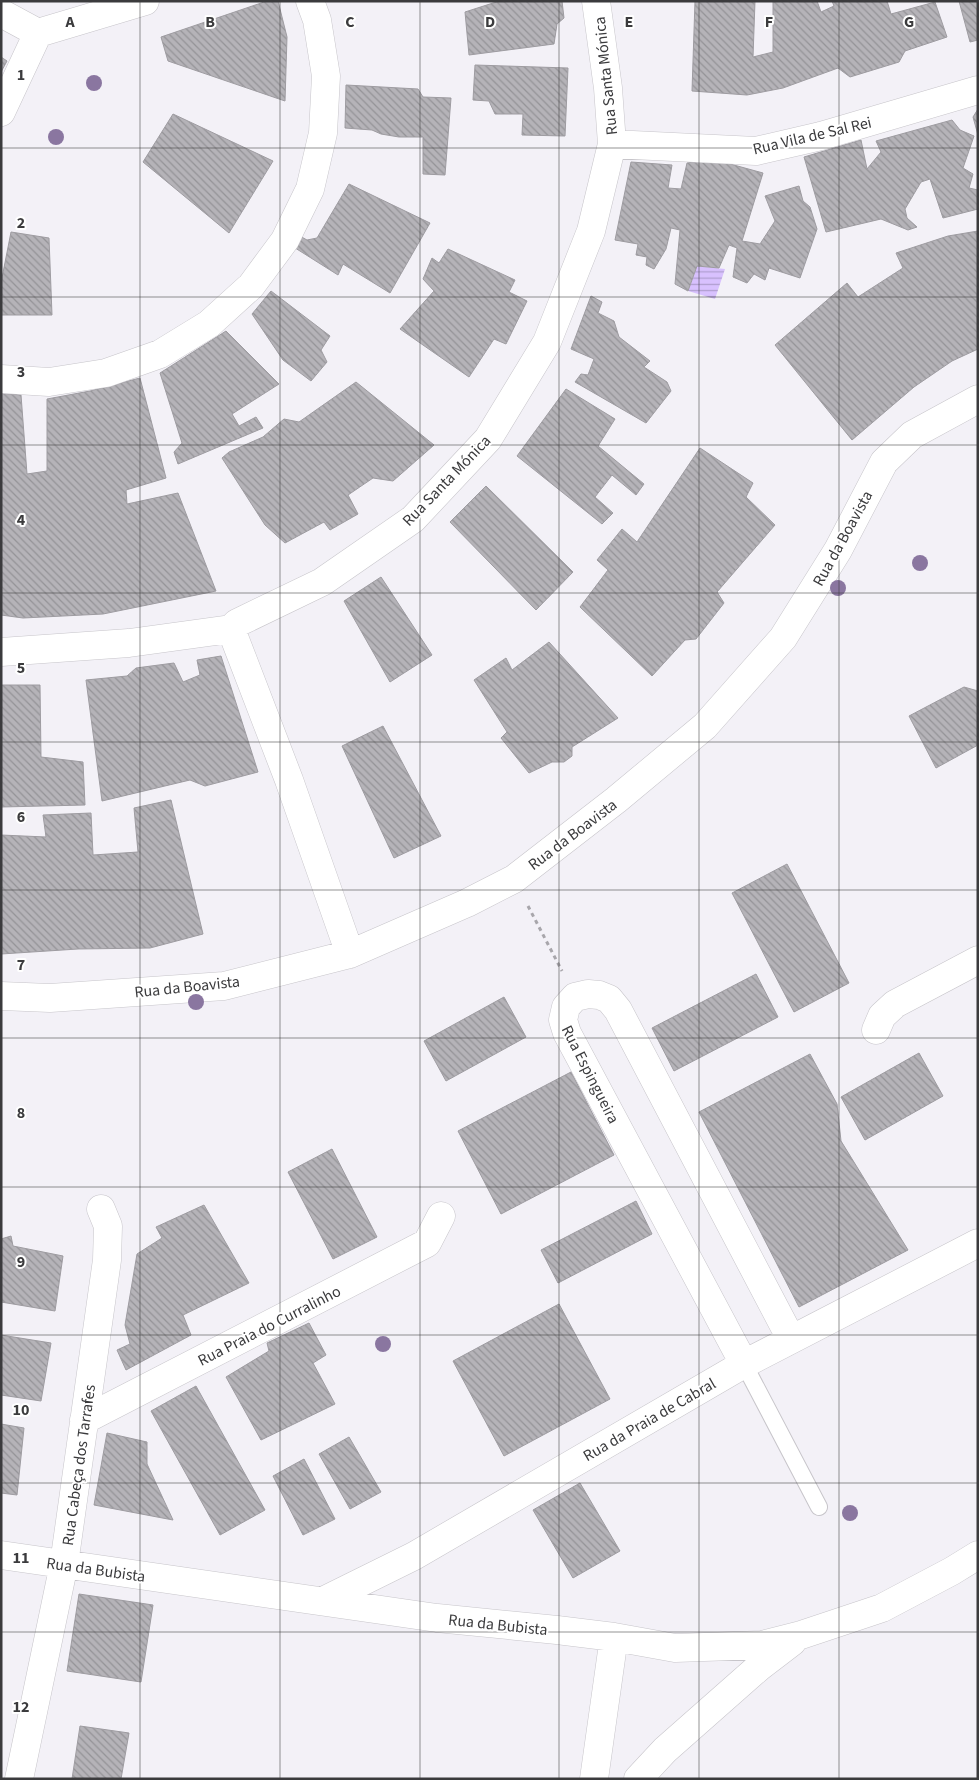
<svg xmlns="http://www.w3.org/2000/svg" width="979" height="1780" viewBox="0 0 979 1780" font-family="'Source Sans 3',sans-serif">
  <defs>
    <pattern id="water-rules" width="6" height="5" patternUnits="userSpaceOnUse" patternTransform="scale(1.25)"><rect width="6" height="5" fill="#d8c1fe"/><path d="M0 2.5h6" fill="none" stroke="#b09ecf"/></pattern>
    <pattern id="building-back-hatch" width="6" height="6" patternUnits="userSpaceOnUse" patternTransform="scale(1.25)"><rect width="6" height="6" fill="#b5b3b8"/><path d="M-1 5l2 2M0 0l6 6M5-1l2 2" fill="none" stroke="#949397"/></pattern>
  </defs>
  <rect width="100%" height="100%" fill="#f3f1f7"/>
  <path fill="url(#water-rules)" d="M697,266l28,3 -10,30 -27,-8z"/>
  <path fill="url(#building-back-hatch)" stroke="#9e9ca1" d="M267,1h11l9,36 -2,64 -117,-40 -7,-24z
    M502,1h60l2,17 -7,6 -3,20 -85,11 -4,-43 28,-9z
    M695,1h60l-2,56 20,-5v-51h44l4,11 13,-6 -2,-5h55l4,13 44,-12 12,35 -42,14 -6,11 -49,15 -12,-9 -55,20 -36,7 -55,-4z
    M959,1h19v39l-8,2z
    M1,57l6,4 -6,11z
    M475,65l93,3 -3,68 -43,-1 1,-21h-28l-6,-13 -16,-1z
    M346,85l72,4 5,8 28,1 -6,77 -22,-1v-37h-24l-18,-3 -9,-4 -27,-2z
    M978,109v26l-5,-18z
    M173,114l100,47 -44,72 -86,-71z
    M952,120l8,10 14,6 -11,32 10,6 -4,14 9,2v19l-35,9 -13,-39 -9,3 -16,27 2,9 10,9 -9,3 -27,-11 -55,13 -22,-75 57,-17 6,29 14,-17 -5,-11z
    M712,159l51,14 -21,68 18,3 15,-23 -10,-25 34,-10 4,15 7,6 7,22 -17,49 -31,-10 -4,12 -11,-6 -7,9 -14,-6 4,-29 -8,-3 -10,23 -22,-2 -9,25 -13,-7 5,-54 -9,-2 -5,21 -12,20 -8,-4 1,-8 -11,-2 2,-11 -23,-4 16,-78 41,3 -4,23 13,1 6,-26z
    M349,184l81,39 -40,70 -47,-29 -5,11 -46,-29 6,-11 9,5 10,-2z
    M978,231v118l-26,12 -38,26 -62,53 -77,-95 72,-62 11,14 45,-29 -7,-15 52,-17z
    M11,232l38,6 3,77h-51v-32z
    M448,249l67,31 -6,12 18,9 -21,43 -12,-5 -25,38 -69,-48 34,-38 -11,-12 9,-21 7,5z
    M271,291l59,45 -9,14 6,12 -16,19 -28,-21 -31,-46z
    M591,296l11,6 -4,11 16,8 5,16 31,24 -6,6 23,15 4,9 -25,32 -71,-41 6,-8 7,1 6,-16 -23,-10z
    M226,331l53,53 -47,30 7,12 17,-9 7,11 -85,36 -4,-12 8,-9 -22,-70z
    M140,378l26,100 -40,12 1,14 51,-11 38,98 -113,23 -80,4 -22,-3v-222l20,2 6,79 20,-3v-72l43,-8z
    M356,382l78,63 -41,36 -20,-3 -25,17 10,19 -28,16 -6,-8 -39,21 -20,-18 -43,-67 7,-6 34,-15 21,-18 15,3z
    M566,389l49,30 -17,27 46,38 -8,11 -24,-20 -17,22 18,16 -11,11 -85,-68z
    M700,448l53,35 -7,14 29,28 -58,67 7,11 -28,36 -11,1 -33,36 -72,-69 28,-37 -11,-10 25,-31 15,13z
    M486,486l87,86 -37,38 -86,-88z
    M381,577l51,78 -42,27 -46,-81z
    M549,642l69,76 -46,29v9l-8,6h-12l-23,11 -28,-35 6,-6 -33,-52 32,-22 6,12z
    M221,656l37,116 -53,14 -15,-6 -88,21 -16,-121 41,-4 9,-8 38,-5 9,19 17,-7 -3,-15z
    M1,685h39l1,72 42,5 2,43 -84,2z
    M964,687l14,4v54l-42,23 -27,-52z
    M383,726l58,110 -47,22 -52,-112z
    M171,800l32,134 -53,14 -72,1 -77,5v-119l45,2 -3,-22 48,-2 2,42 45,-3 -4,-44z
    M787,864l62,119 -55,29 -62,-119z
    M756,974l22,43 -104,54 -22,-43z
    M504,997l22,40 -80,44 -22,-40z
    M919,1053l24,43 -78,44 -24,-43z
    M810,1054l27,50 4,37 67,109 -109,57 -100,-195z
    M571,1072l43,83 -113,59 -43,-83z
    M332,1149l45,88 -44,22 -45,-87z
    M636,1201l16,33 -94,49 -17,-33z
    M204,1205l45,78 -66,32 8,20 -65,35 -9,-20 13,-6 -5,-19 12,-71 25,-16 -6,-11z
    M11,1236l2,10 50,10 -8,55 -54,-9v-63z
    M559,1304l51,95 -106,57 -51,-95z
    M309,1323l17,32 -13,8 22,41 -74,36 -35,-63 43,-26 -2,-8z
    M1,1335l50,8 -10,58 -40,-6z
    M196,1386l69,124 -45,25 -69,-124z
    M1,1424l23,4 -7,67 -16,-2z
    M107,1433l40,9v22l26,56 -79,-15z
    M349,1437l32,55 -31,17 -31,-55z
    M304,1459l31,60 -32,16 -30,-59z
    M580,1483l40,68 -47,27 -40,-68z
    M79,1594l74,11 -12,77 -74,-11z
    M80,1726l49,7 -8,46h-49z"/>
  <g fill="none" stroke-linecap="round" stroke-linejoin="round">
    <defs>
      <path id="lane" d="M744,1364l75,143"/>
      <path id="street" d="M1,13l37,20 107,-32
        M1,112l37,-79
        M612,144l144,7 65,-15 157,-46
        M1,379l48,3 57,-9 54,-19 49,-30 42,-38 34,-46 25,-51 13,-56 3,-57 -9,-56 -7,-19
        M231,629l58,151 61,174
        M1,652l128,-9 102,-14 6,-6 85,-41 91,-63 75,-80 59,-97 44,-111 21,-87 -4,-56 -12,-87
        M1,996l49,2 174,-12 126,-32 117,-51 47,-24 102,-79 89,-74 78,-88 55,-88 46,-88 28,-27 66,-36
        M876,1030l6,-14 13,-12 83,-44
        M744,1364l-177,-331 -4,-13 3,-13 9,-10 13,-3 11,1 10,4 9,11 173,329
        M84,1420l343,-177 14,-27
        M1,1555l436,63 120,12 57,7 61,11 87,-3 39,-10 81,-27 70,-37 26,-16
        M323,1601l91,-45 330,-192 234,-121
        M19,1779l45,-215 43,-304 1,-34 -7,-17
        M594,1779l20,-142
        M638,1779l27,-29 93,-82 34,-26"/>
    </defs>
    <use href="#lane" stroke="#c7c5ca" stroke-width="18"/>
    <use href="#street" stroke="#c7c5ca" stroke-width="29"/>
    <path stroke="#a8a6ab" stroke-width="3" stroke-dasharray="4 4" stroke-linecap="butt" d="M528,906l34,65"/>
    <use href="#lane" stroke="#fff" stroke-width="16"/>
    <use href="#street" stroke="#fff" stroke-width="28"/>
  </g>
  <g fill="#8a76a0">
    <circle cx="94" cy="83" r="8"/>
    <circle cx="56" cy="137" r="8"/>
    <circle cx="920" cy="563" r="8"/>
    <circle cx="838" cy="588" r="8"/>
    <circle cx="196" cy="1002" r="8"/>
    <circle cx="383" cy="1344" r="8"/>
    <circle cx="850" cy="1513" r="8"/>
  </g>
  <path fill="none" stroke="#3b3b3d" stroke-width="1" stroke-opacity="0.55" d="M140,1v1778M280,1v1778M420,1v1778M559,1v1778M699,1v1778M839,1v1778M1,148h977M1,297h977M1,445h977M1,593h977M1,742h977M1,890h977M1,1038h977M1,1187h977M1,1335h977M1,1483h977M1,1632h977"/>
  <g text-anchor="middle" stroke-width="4" stroke-linejoin="round" paint-order="stroke">
    <g font-size="16" fill="#3b3b3d" stroke="#fff">
      <text transform="translate(605 76) rotate(-96)" y="6">Rua Santa Mónica</text>
      <text transform="translate(812 135) rotate(-13)" y="6">Rua Vila de Sal Rei</text>
      <text transform="translate(446 480) rotate(-46)" y="6">Rua Santa Mónica</text>
      <text transform="translate(842 538) rotate(-61)" y="6">Rua da Boavista</text>
      <text transform="translate(572 834) rotate(-37)" y="6">Rua da Boavista</text>
      <text transform="translate(187 986) rotate(-6)" y="6">Rua da Boavista</text>
      <text transform="translate(591 1074) rotate(63)" y="6">Rua Espingueira</text>
      <text transform="translate(269 1325) rotate(-27)" y="6">Rua Praia do Curralinho</text>
      <text transform="translate(649 1419) rotate(-30)" y="6">Rua da Praia de Cabral</text>
      <text transform="translate(78 1465) rotate(-82)" y="6">Rua Cabeça dos Tarrafes</text>
      <text transform="translate(96 1569) rotate(8)" y="6">Rua da Bubista</text>
      <text transform="translate(498 1624) rotate(6)" y="6">Rua da Bubista</text>
    </g>
  </g>
  <g font-size="16" text-anchor="middle" font-weight="bold" fill="#3b3b3d" stroke="#fff" stroke-width="4" stroke-linejoin="round" paint-order="stroke">
    <text x="70" y="27">A</text>
    <text x="210" y="27">B</text>
    <text x="350" y="27">C</text>
    <text x="490" y="27">D</text>
    <text x="629" y="27">E</text>
    <text x="769" y="27">F</text>
    <text x="909" y="27">G</text>
    <text x="21" y="80">1</text>
    <text x="21" y="228">2</text>
    <text x="21" y="377">3</text>
    <text x="21" y="525">4</text>
    <text x="21" y="673">5</text>
    <text x="21" y="822">6</text>
    <text x="21" y="970">7</text>
    <text x="21" y="1118">8</text>
    <text x="21" y="1267">9</text>
    <text x="21" y="1415">10</text>
    <text x="21" y="1563">11</text>
    <text x="21" y="1712">12</text>
  </g>
  <rect width="979" height="1780" fill="none" stroke="#3b3b3d" stroke-width="5"/>
</svg>
